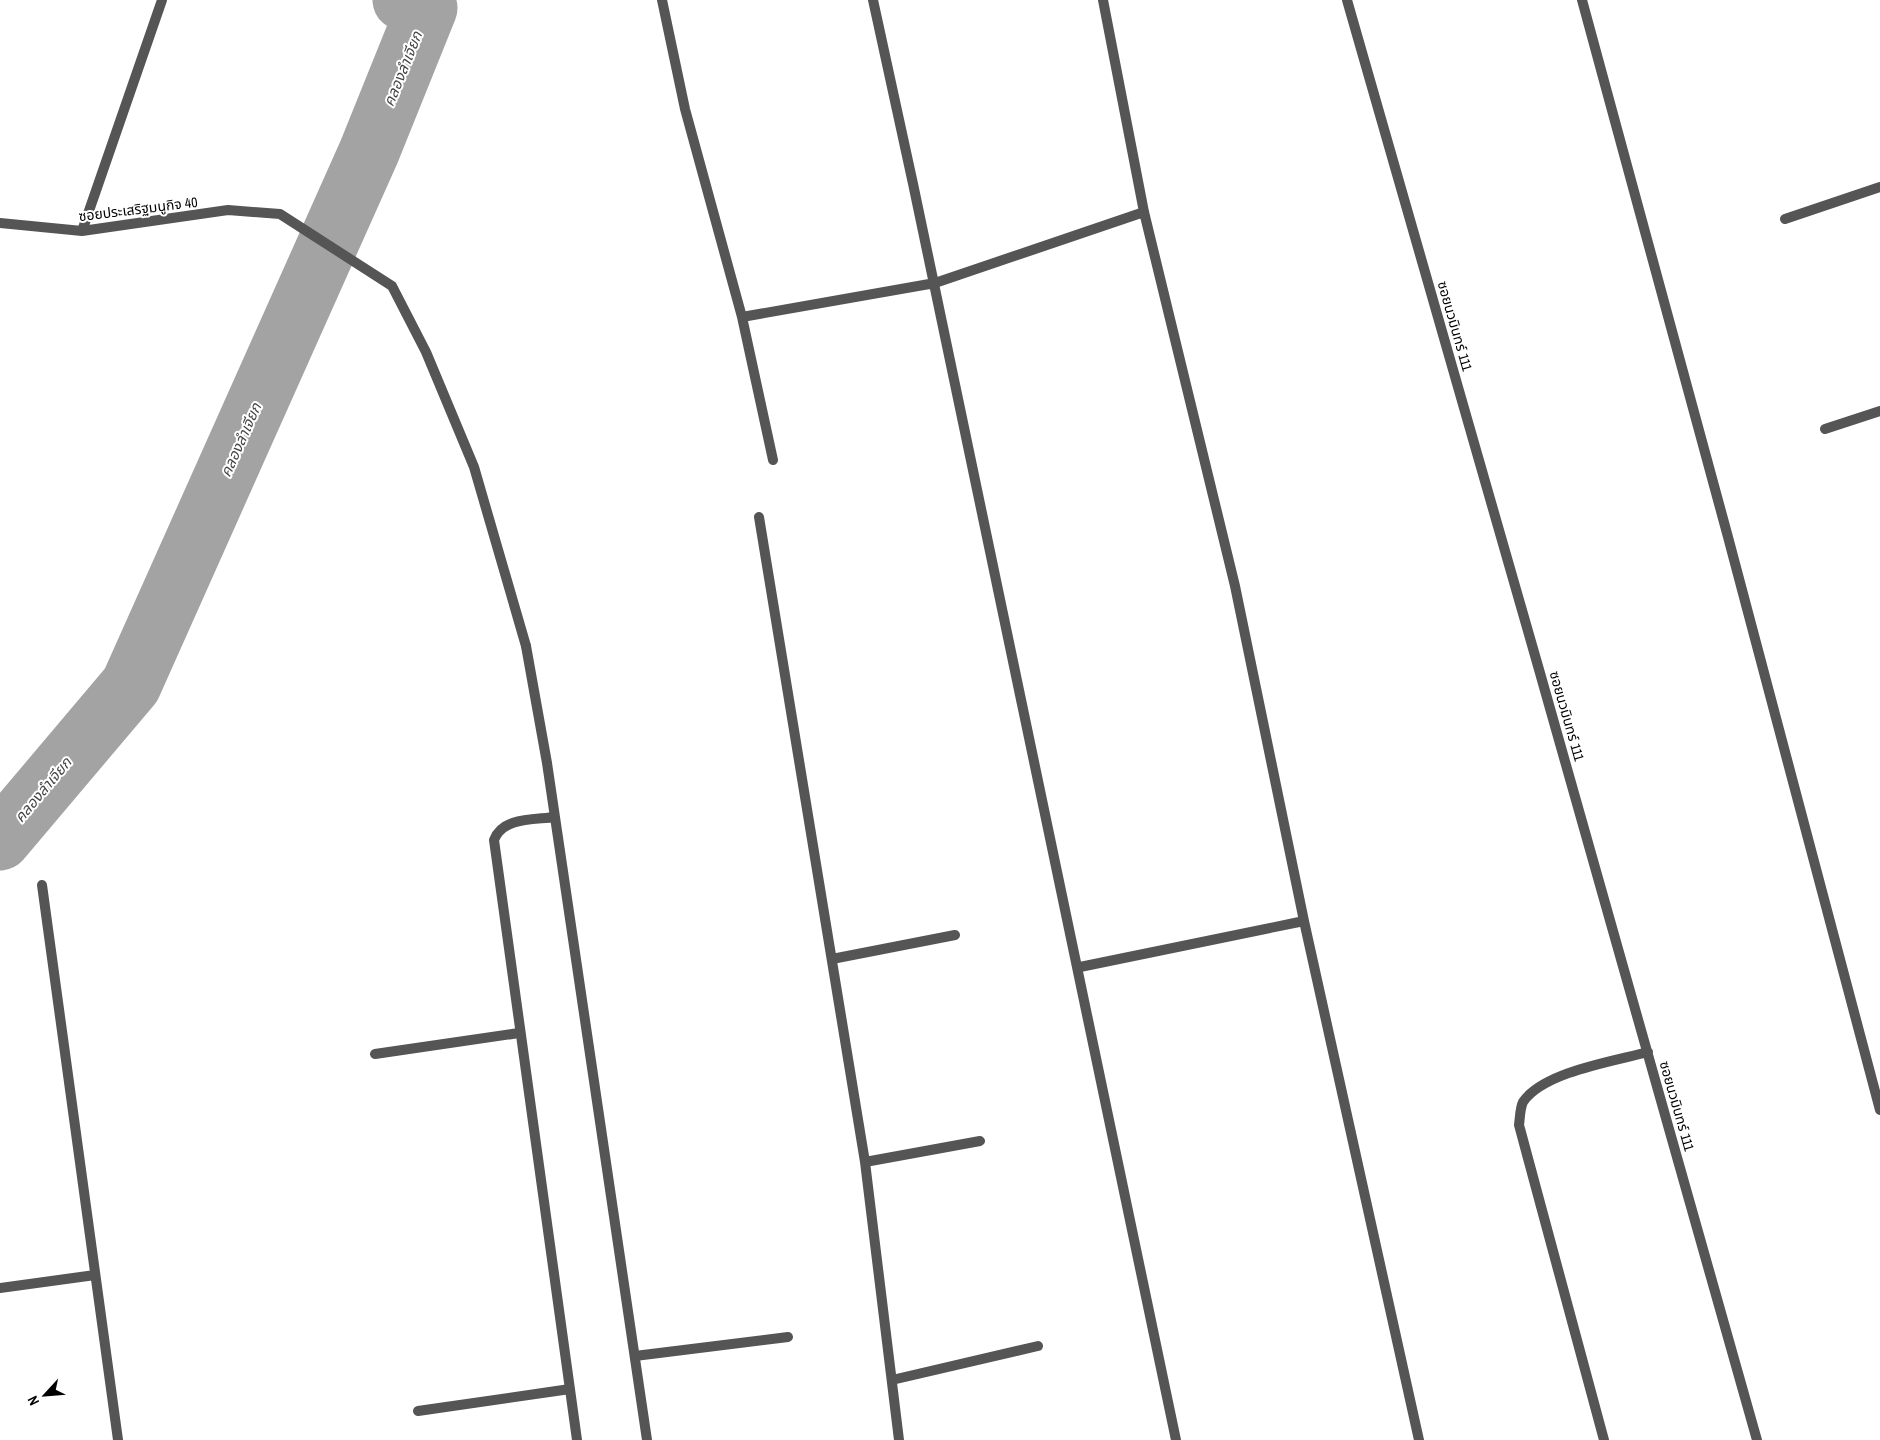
<svg xmlns="http://www.w3.org/2000/svg" width="1880" height="1440" viewBox="0 0 1880 1440" font-family="'Archivo Narrow','Noto Sans Thai',sans-serif">
  <rect width="100%" height="100%" fill="#fff"/>
  <g fill="none" stroke-linecap="round" stroke-linejoin="round">
    <path stroke="#a3a3a3" stroke-width="36" d="M427,8l5,-8"/>
    <path stroke="#a3a3a3" stroke-width="61" d="M0,840l131,-155 238,-533 58,-144 -24,-8"/>
    <path stroke="#555" stroke-width="10" d="M526,646l21,117 100,677
      M555,817c-22,3 -52,0 -61,23l83,600
      M375,1054l144,-21
      M635,1356l153,-19
      M418,1411l152,-22"/>
    <path stroke="#555" stroke-width="10" d="M662,0l23,109 57,208 31,143
      M873,0c105,479 205,959 303,1440
      M1103,0l41,212 91,374 69,335 115,519
      M1347,0l193,673 217,767
      M1582,0l146,537 152,573
      M1785,219l95,-32
      M0,223l82,8 146,-21 52,4 112,72 34,66 48,115 52,179
      M82,231l80,-231
      M742,317l193,-34 209,-71
      M1825,429l55,-18
      M759,517l106,645 34,278
      M42,885l76,555
      M832,959l123,-24
      M1080,967l224,-46
      M865,1162l115,-21
      M0,1288l95,-13
      M892,1380l146,-34
      M1604,1440l-85,-315c1,-7 1,-17 4,-23 20,-30 91,-41 125,-50"/>
  </g>
  <g text-anchor="middle" stroke-width="4" stroke-linejoin="round" paint-order="stroke">
    <g font-size="14" fill="#000" stroke="#fff">
      <text transform="translate(138 209) rotate(-7)" y="5">ซอยประเสริฐมนูกิจ 40</text>
      <text transform="translate(1455 326) rotate(74)" y="5">ซอยนวมินทร์ 111</text>
      <text transform="translate(1567 716) rotate(74)" y="5">ซอยนวมินทร์ 111</text>
      <text transform="translate(1677 1106) rotate(74)" y="5">ซอยนวมินทร์ 111</text>
    </g>
    <g font-size="15" font-style="italic" fill="#444" stroke="#fff">
      <text transform="translate(403 69) rotate(-68)" y="5">คลองลำเจียก</text>
      <text transform="translate(241 440) rotate(-66)" y="5">คลองลำเจียก</text>
      <text transform="translate(43 790) rotate(-50)" y="5">คลองลำเจียก</text>
    </g>
  </g>
  <g transform="translate(45 1395) rotate(244)" stroke="#ffffff" stroke-width="4" paint-order="stroke">
  <path d="M0-4L9 19L0 12L-9 19Z" fill="#000000"/>
  <text y="-8" font-size="14" font-weight="bold" text-anchor="middle" fill="#000000">N</text>
  </g>
</svg>
